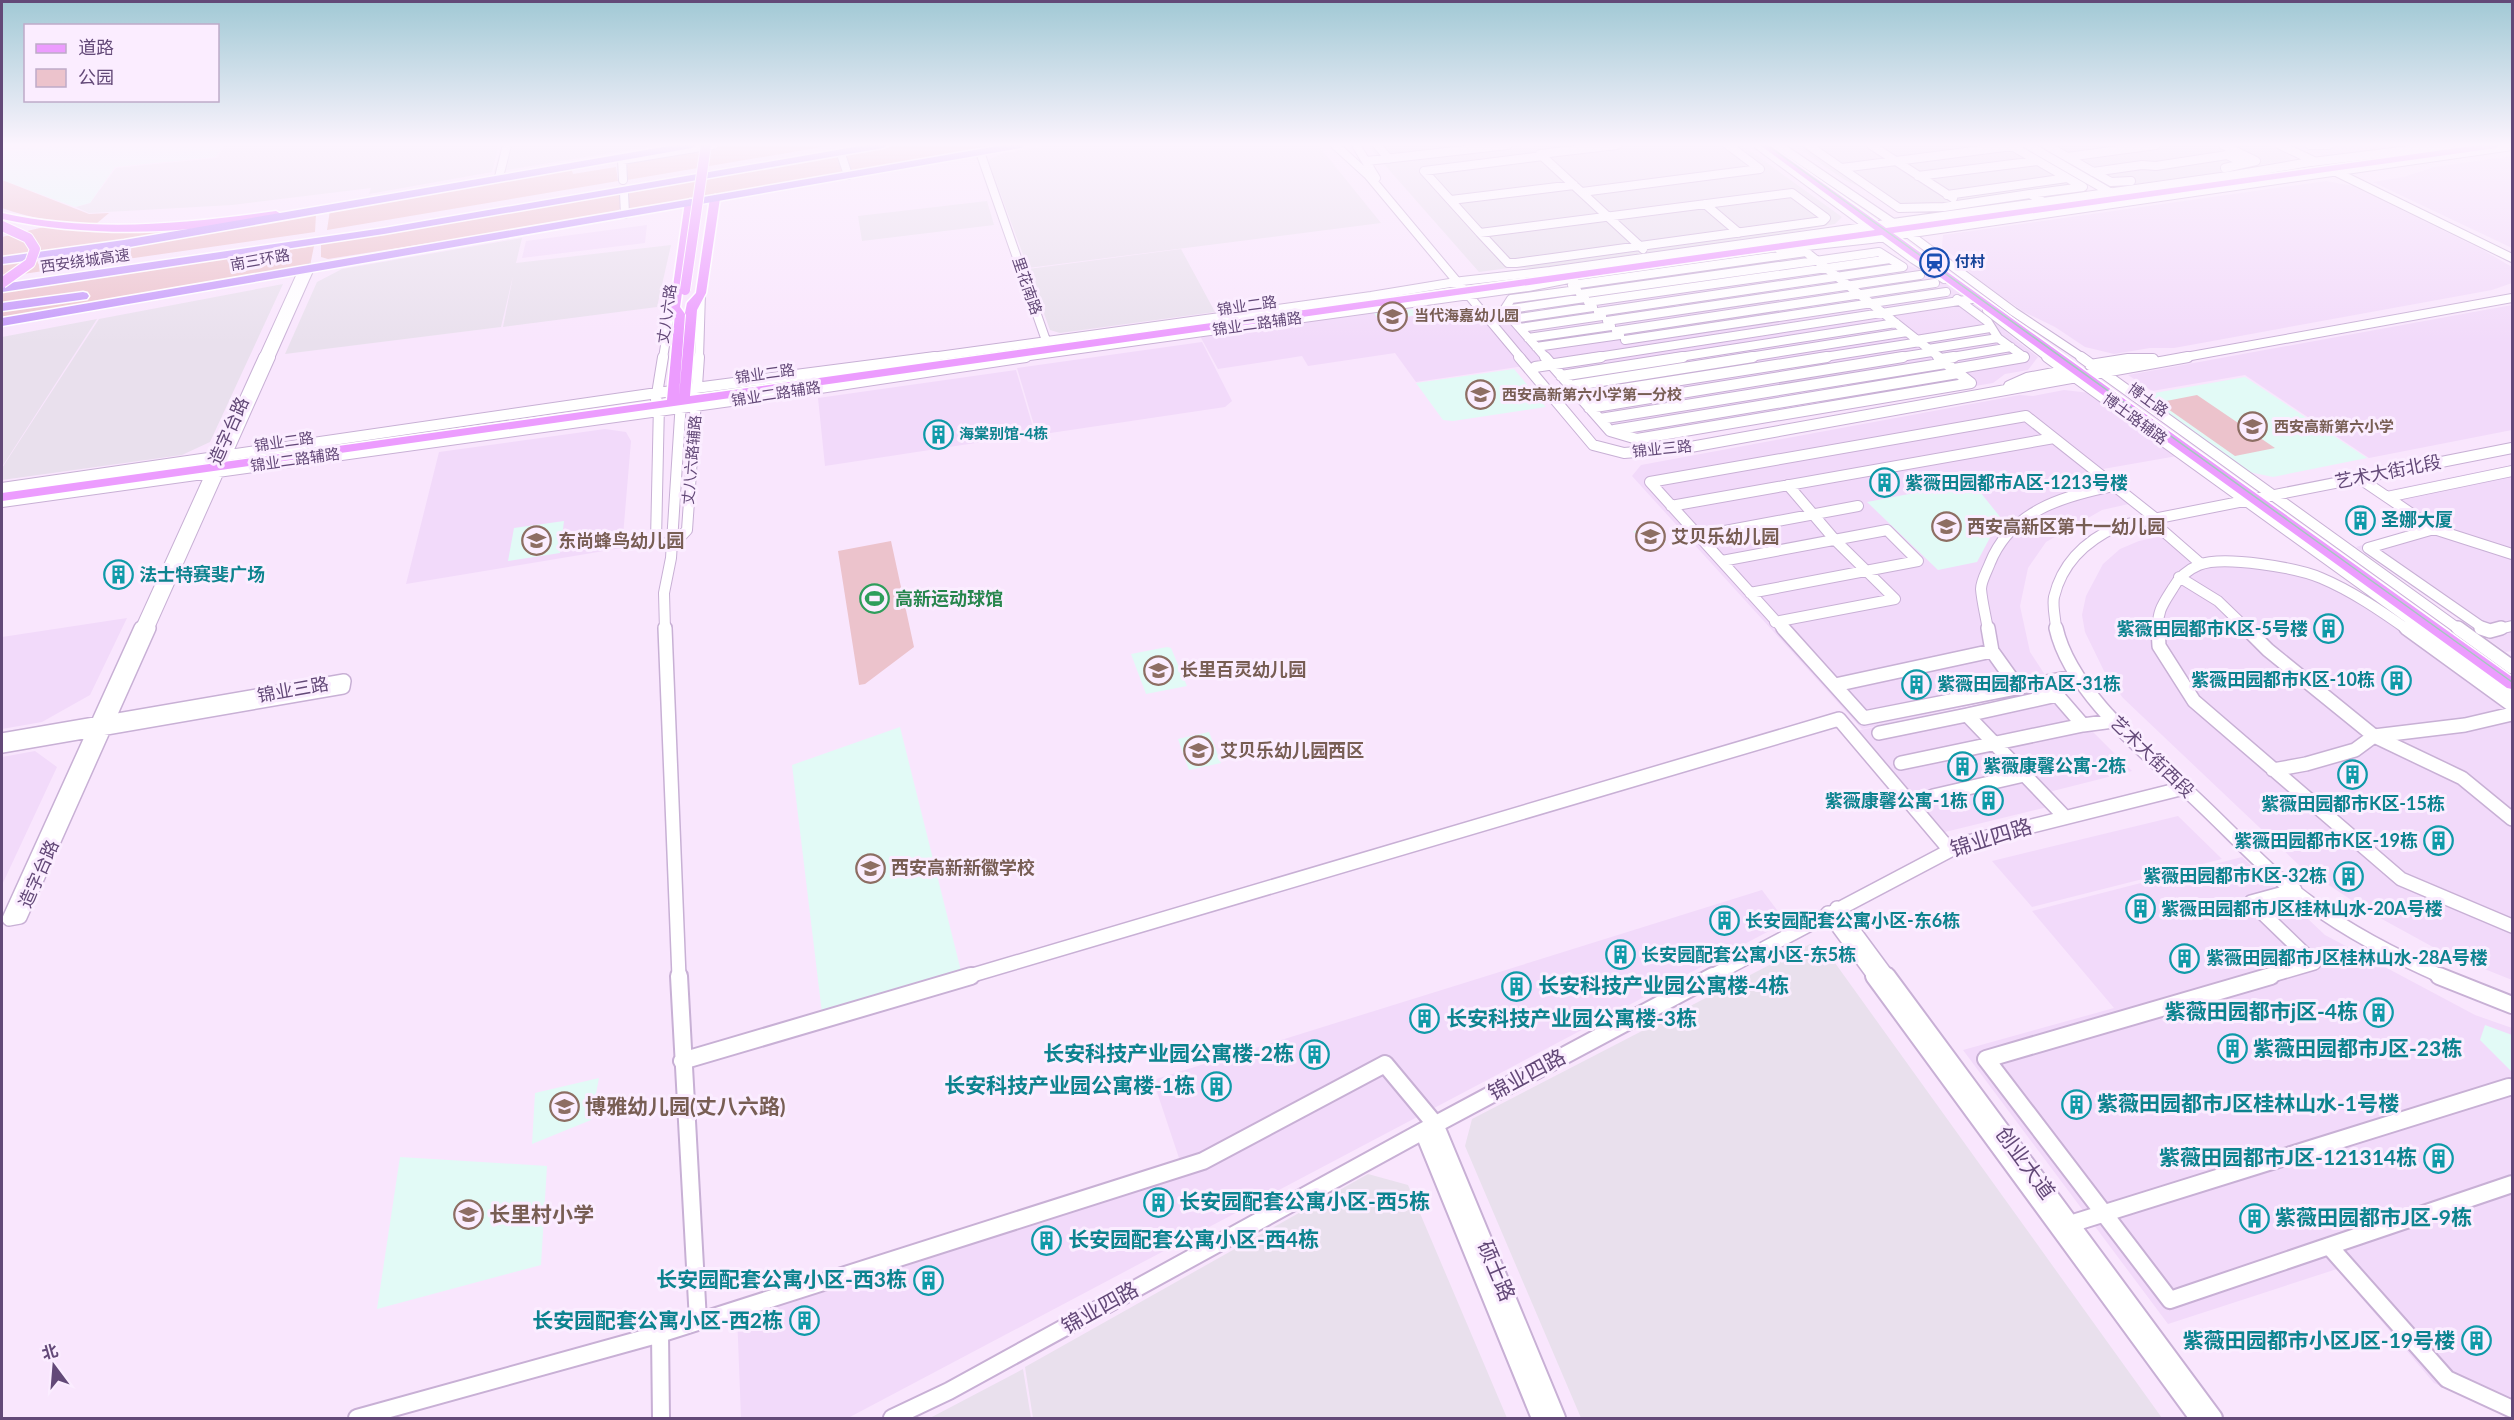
<svg xmlns="http://www.w3.org/2000/svg" width="2514" height="1420" viewBox="0 0 2514 1420" font-family="Lato,'Noto Sans SC',sans-serif">
  <rect width="100%" height="100%" fill="#f9e6fd"/>
  <path fill="#f2dafa" d="M2295,145h118l-86,12z
    M2512,156v92l-139,-66 31,-5 30,-10z
    M2326,181l27,5 130,64 29,17v16l-20,7 -318,58h-24l-36,6 -29,-7 -30,-20 -31,-15 -49,-34 -15,-17 -18,-14 1,-12z
    M647,225l-2,18 -123,15 4,-17z
    M1808,250l10,9 60,-9 10,2 19,13 30,11 50,37 26,25 25,19 -10,13 -23,4 -12,9 -351,59 -35,-8 -63,-71 -128,19 -21,-29 -87,13 -6,-10 -84,13 -18,-33 186,-27 29,1 27,-3 29,6 28,-4 11,-11z
    M2512,305v125l-143,28 -124,-83 -93,16 -24,-16z
    M1202,342l30,59 -7,6 -188,28 -20,-67z
    M1016,370l19,64 -210,32 -7,-68z
    M2064,390l26,3 87,63 -74,13 39,32 -40,9 -56,32 -18,26 -8,38 10,46 23,35 -191,42 -230,-253 9,-11 379,-70 13,1z
    M605,429l21,3 5,9 -9,107 -216,36 33,-132z
    M2512,465v186l-6,1 -150,-105 68,-20 -50,-34z
    M2172,534l33,28 32,-2 97,19 56,30 122,89v282l-70,-28 -71,-39 -71,-47 -177,-168 -18,-25 -20,-41 -3,-17 4,-19 17,-32 17,-15 19,-8z
    M127,618l-37,77 -48,27 -40,7v-92z
    M2058,687l34,44 40,40 -83,21 11,12 -115,28 -89,-101z
    M35,751l22,16 -55,118v-128z
    M2178,816l44,43 -190,48 -40,-46z
    M2242,857l83,78 150,80 37,13v389l-78,-34 -97,-114 -169,55 -205,-274 151,-42 -82,-97z
    M1762,890l24,32 -938,496h-107l-4,-104 447,-141 -31,-93z"/>
  <path fill="#e9e0ed" d="M225,145h274l-7,27 -123,22 2,-6 -139,17 -143,8 -13,-6 14,-4 26,-35 101,-10z
    M502,145h157l-165,27z
    M1050,145h268l63,78 -353,45 -40,-108 13,-6z
    M1368,145h165l-150,18z
    M1545,145h197l100,72 -7,7 -58,11 -241,33h-27l-30,4 -95,-108z
    M1794,145h224l69,40v7l-120,16 -55,3 -67,-31z
    M2036,145h233l20,10 2,5 -38,6 -19,6 -112,14 -21,-4z
    M987,201l7,24 -132,16 -4,-25z
    M522,238l-6,25 155,-18 -14,62 -154,20 10,-51 -12,51 -216,27 32,-72 25,-13z
    M1181,249l34,63 -155,21 -10,-3 -22,-61z
    M283,284l-73,158 -28,13 -180,25v-12l97,-149z
    M97,319l-95,148v-130z
    M1810,944l15,5 337,469h-581l-116,-272 7,-27z
    M1368,1174l40,11 99,233h-474l-8,-51z
    M1023,1369l8,49h-101z"/>
  <path fill="#e2faf6" d="M69,145h155l-8,12 -101,10 -25,36 -15,4 -73,-27v-29z
    M1441,307l3,4 -64,10 -7,-9z
    M1514,369l32,38 -93,14 -10,-1 -27,-37z
    M2245,377l122,81 -94,19 -24,-5 -106,-77z
    M1972,482l33,41 -12,9 -16,30 -39,8 -71,-68z
    M564,521l-4,32 -52,8 6,-33z
    M1651,527h1l14,16 -19,4 -14,-16z
    M1167,647l4,1 16,38 -41,8 -15,-40z
    M900,727l61,244 -139,42 -30,-248z
    M1209,732l12,31 -32,7 -11,-31z
    M2485,1025l27,10v37l-32,-32z
    M599,1078l-8,42 -59,24 3,-51z
    M400,1157l147,9 -6,99 -164,44z"/>
  <path fill="#ecc3cc" d="M726,145h108l-207,35 -1,-18 4,-2z
    M902,145h103l-154,26 -5,-16z
    M839,156l5,17 -215,36 -1,-16z
    M616,167l2,14 -291,49 3,-20 241,-42 2,6z
    M2,180l87,34 20,-1 -13,11c-31,-1 -65,-5 -94,-16z
    M620,194v15l-7,5 -285,45 -7,-2v-13z
    M316,214l-1,18 -313,45v-14z
    M219,224l-153,27 -64,8v-22l42,-10 75,4z
    M314,246l-4,20 -308,55v-30z
    M2197,395l78,53 -40,8 -74,-52v-2z
    M891,541l23,106 -49,37 -6,1 -21,-134z"/>
  <g fill="none" stroke-linecap="round" stroke-linejoin="round">
    <defs>
      <path id="minor-far3" d="M1335,145l33,30 153,183
        M1356,145l20,33
        M1377,145l12,14
        M1617,145l-77,9 103,95
        M1758,145l155,114 31,20
        M1778,145l124,84 112,83 69,46
        M1808,145l91,63 45,-1 86,-13 15,9
        M1871,145l82,53
        M2010,145l73,42 -53,7
        M2028,145l85,49
        M2046,145l65,37 20,-1
        M2223,145l33,16 -31,7
        M2280,145l34,16
        M2310,145h19
        M980,152l69,197
        M842,157l6,18
        M2067,157l89,-12
        M1367,161l141,-16
        M1842,168l178,-23
        M2093,172l49,-7 14,1 71,-11 13,6
        M2338,173l174,85
        M1918,176l119,-15
        M499,177l8,-32
        M623,180l-1,-20 91,-15
        M1582,192l178,-23 -32,-24
        M624,193l1,21
        M1792,193l34,25 -3,3 -307,42h-8l-28,-30z
        M1947,195l120,-17
        M1451,200l123,-15
        M1705,204l34,29
        M1480,233l-56,-62 119,-15
        M1779,249l92,-10 641,-93
        M1580,294l299,-42 24,15 -305,45
        M1957,299l31,23 10,16 26,19 -7,1
        M1588,302l302,-43
        M1504,310l81,-12
        M1987,310l62,48
        M1512,319l81,-12
        M1607,321l313,-46
        M1520,328l82,-12
        M1616,331l319,-48
        M1528,338l83,-12
        M1625,340l321,-48
        M1916,340l74,-12
        M1536,347l84,-12
        M1928,349l70,-11
        M263,358l40,-88
        M270,358l40,-90
        M663,358l7,-44 5,-7
        M699,358l2,-65
        M924,358l447,-62 91,-15 88,-10 685,-96 69,-12 146,-18
        M1015,358l513,-71 46,-9
        M1546,358l-42,-48 7,-11 66,-9 -5,-5 234,-33 134,106
        M1591,358l381,-59
        M1673,358l223,-35
        M1743,358l164,-26
        M1818,358l102,-16
        M1894,358l38,-6
        M1946,358l65,-11
        M2180,358l332,-60"/>
      <path id="minor-far2" d="M663,357l-7,43 3,4 -3,136 15,7 16,-17 12,-173
        M1519,357l74,88 31,8 61,-5 503,-91
        M1545,357l65,74 27,8 334,-56 -33,-26
        M2047,357l378,273
        M2081,357l379,273
        M1941,359l13,-2
        M2090,365l38,-6h25
        M1535,367l66,-10
        M1954,369l70,-12
        M1561,376l122,-19
        M1570,386l183,-29
        M2009,386l18,-8 43,-8
        M1579,396l248,-39
        M1589,408l314,-51
        M1600,419l346,-56
        M1614,430l344,-57
        M2359,478l28,19 125,-26
        M2,488l655,-95 278,-36
        M2387,497l47,32 -66,19 118,82
        M2,502l765,-106 259,-39
        M1671,506l383,-68
        M2434,529l78,25
        M1698,536l160,-30
        M1722,561l165,-31 31,31 -168,32
        M2179,577l39,24 30,29
        M1775,622l120,-23 -60,-59 -47,-55
        M140,630l124,-273
        M148,630l122,-273
        M665,630l-1,-37 7,-35 10,-157
        M1784,630l-134,-148 376,-66 129,102 7,12 39,34
        M1988,630c-2,-13 -6,-28 -7,-41 0,-8 6,-18 9,-26 21,-52 73,-67 123,-77
        M2056,630c0,-10 -4,-23 -2,-33 8,-34 33,-57 64,-71l394,-78
        M2158,630c-1,-19 5,-26 15,-42 6,-11 14,-18 26,-23 24,-10 99,3 122,13 31,13 60,33 87,52
        M2495,630l17,-4"/>
      <path id="minor-far1" d="M141,628l-132,291 11,-2 129,-289
        M665,628l14,349
        M1783,628l81,90 213,-42
        M1988,628l4,23 25,35
        M2056,628c15,67 96,129 144,175 36,34 70,72 111,101 41,30 86,53 132,73
        M2158,628l1,18 35,55 207,178 111,47
        M2246,628l22,22 106,86 88,42 50,41
        M2406,628l106,77
        M2423,628l89,65
        M2458,628l54,39
        M2481,628l9,3 11,-3
        M1835,685l157,-34
        M2083,725l30,-4
        M1879,733l88,-18 98,102
        M2,740l342,-59 -1,6 -341,59
        M1901,763l182,-38 -26,-30 -90,20
        M2273,770l33,-6 49,-14 19,-14 91,-11 47,-11
        M1933,796l91,-21
        M1837,908l51,69
        M1828,913l47,64
        M966,977l873,-258 110,130
        M1710,977l254,-134 220,-55
        M2266,977l48,-14 -63,-61 44,-12"/>
      <path id="minor" d="M679,976l19,345
        M1874,976l324,442
        M1887,976l327,442
        M2271,976l-285,83 184,241 342,-116
        M2439,976l73,29
        M682,1061l289,-85
        M1423,1131l117,287
        M2070,1224l439,-137
        M2329,1246l118,133 65,30
        M660,1334l1,84
        M357,1418l303,-84 543,-173 182,-97 50,60 122,294
        M892,1418l57,-27 474,-260 290,-155"/>
      <path id="major" d="M1760,145h9l117,83 593,-83h21l-4,3 -603,85 619,444v12l-5,-1 -625,-453 -1880,266v-8l665,-93 8,-86 -5,-7 15,-105 5,-3 5,3 -15,105 5,7 -6,82 7,-81 -1,-2 2,-10 9,-10 14,-95 5,-3 5,3 -14,95 -9,17 -7,86 1185,-166z
        M276,211l5,3 -2,2c-87,19 -190,22 -277,3v-6c92,20 182,11 274,-2z"/>
      <path id="highway" d="M675,145h22l-5,3 -568,100 -122,16v-7l122,-17z
        M866,145h22l-5,3 -499,86 -382,58v-8l382,-56z
        M1004,145h22l-5,3 -1019,178v-8z
        M83,292l4,1 2,3 -2,3 -85,12v-8z"/>
    </defs>
    <use href="#minor-far3" stroke="#c8b0d5" stroke-width="10"/>
    <use href="#minor-far2" stroke="#c8b0d5" stroke-width="12"/>
    <use href="#minor-far1" stroke="#c8b0d5" stroke-width="16"/>
    <use href="#minor" stroke="#c8b0d5" stroke-width="20"/>
    <use href="#major" stroke="#fff" stroke-width="3"/>
    <use href="#highway" stroke="#fff" stroke-width="3"/>
    <use href="#minor-far3" stroke="#fff" stroke-width="8"/>
    <use href="#minor-far2" stroke="#fff" stroke-width="10"/>
    <use href="#minor-far1" stroke="#fff" stroke-width="13"/>
    <use href="#minor" stroke="#fff" stroke-width="16"/>
    <use href="#major" fill="#ec9cfe" fill-rule="evenodd"/>
    <use href="#highway" fill="#c59afa" fill-rule="evenodd"/>
    <path stroke="#a3c8be" stroke-width="1.5" d="M1767,145l745,537"/>
    <defs>
      <path id="major-bridge" d="M2,226l26,12 7,11 -5,14 -28,20
        M685,290l21,-145"/>
    </defs>
    <use href="#major-bridge" stroke="#fff" stroke-width="12" stroke-linecap="butt"/>
    <use href="#major-bridge" stroke="#ec9cfe" stroke-width="10"/>
  </g>
  <linearGradient id="sky" x2="0" y2="1"><stop stop-color="#a1c9d5"/><stop offset="0.42" stop-color="#fcf4fe"/><stop offset="1" stop-color="#fcf4fe" stop-opacity="0"/></linearGradient>
  <rect width="2514" height="344" fill="url(#sky)"/>
  <defs>
    <symbol id="station-ring" viewBox="-11 -11 22 22"><circle r="9.5" fill="#fbedff" stroke="#1a4fb4" stroke-width="1.5"/><path d="M-3-6H3Q5-6 5-4V2Q5 4 3 4L4.5 6H3L1.5 4h-3L-3 6H-4.5L-3 4Q-5 4-5 2V-4Q-5-6-3-6ZM-3.5-4v3h7v-3ZM-3.5 1v1.5H-2V1ZM2 1v1.5H3.5V1Z" fill="#1a4fb4"/></symbol>
    <symbol id="school-ring" viewBox="-11 -11 22 22"><circle r="9.5" fill="#fbedff" stroke="#8d6e63" stroke-width="1.5"/><path d="M0-5L7-2L0 1L-7-2ZM-4 1L0 2.5L4 1V4Q0 6-4 4Z" fill="#8d6e63"/></symbol>
    <symbol id="building-ring" viewBox="-11 -11 22 22"><circle r="9.5" fill="#fbedff" stroke="#0f9aa8" stroke-width="1.5"/><path d="M-4-6H4V6H1V3H-1V6H-4ZM-2.5-4.3h1.7v1.8h-1.7ZM.8-4.3h1.7v1.8H.8ZM-2.5-1h1.7V.8h-1.7ZM.8-1h1.7V.8H.8Z" fill="#0f9aa8"/></symbol>
    <symbol id="stadium-ring" viewBox="-11 -11 22 22"><circle r="9.5" fill="#fbedff" stroke="#2e9e5b" stroke-width="1.5"/><path d="M0-5a6.5 5 0 1 0 0 10a6.5 5 0 1 0 0-10ZM-3.5-1.8h7v3.6h-7Z" fill="#2e9e5b"/></symbol>
  </defs>
  <g fill-rule="evenodd">
    <use href="#station-ring" x="1918" y="246" width="33" height="33"/>
    <use href="#school-ring" x="1376" y="300" width="33" height="33"/>
    <use href="#school-ring" x="1464" y="378" width="33" height="33"/>
    <use href="#school-ring" x="2236" y="410" width="33" height="33"/>
    <use href="#building-ring" x="922" y="418" width="33" height="33"/>
    <use href="#building-ring" x="1868" y="466" width="33" height="33"/>
    <use href="#building-ring" x="2344" y="504" width="33" height="33"/>
    <use href="#school-ring" x="1930" y="510" width="33" height="33"/>
    <use href="#school-ring" x="1634" y="520" width="33" height="33"/>
    <use href="#school-ring" x="520" y="524" width="33" height="33"/>
    <use href="#building-ring" x="102" y="558" width="33" height="33"/>
    <use href="#stadium-ring" x="858" y="582" width="33" height="33"/>
    <use href="#building-ring" x="2312" y="612" width="33" height="33"/>
    <use href="#school-ring" x="1142" y="654" width="33" height="33"/>
    <use href="#building-ring" x="2380" y="664" width="33" height="33"/>
    <use href="#building-ring" x="1900" y="668" width="33" height="33"/>
    <use href="#school-ring" x="1182" y="734" width="33" height="33"/>
    <use href="#building-ring" x="1946" y="750" width="33" height="33"/>
    <use href="#building-ring" x="2336" y="758" width="33" height="33"/>
    <use href="#building-ring" x="1972" y="784" width="33" height="33"/>
    <use href="#building-ring" x="2422" y="824" width="33" height="33"/>
    <use href="#school-ring" x="854" y="852" width="33" height="33"/>
    <use href="#building-ring" x="2332" y="860" width="33" height="33"/>
    <use href="#building-ring" x="2124" y="892" width="33" height="33"/>
    <use href="#building-ring" x="1708" y="904" width="33" height="33"/>
    <use href="#building-ring" x="1604" y="938" width="33" height="33"/>
    <use href="#building-ring" x="2168" y="942" width="33" height="33"/>
    <use href="#building-ring" x="1500" y="970" width="33" height="33"/>
    <use href="#building-ring" x="2362" y="996" width="33" height="33"/>
    <use href="#building-ring" x="1408" y="1002" width="33" height="33"/>
    <use href="#building-ring" x="2216" y="1032" width="33" height="33"/>
    <use href="#building-ring" x="1298" y="1038" width="33" height="33"/>
    <use href="#building-ring" x="1200" y="1070" width="33" height="33"/>
    <use href="#building-ring" x="2060" y="1088" width="33" height="33"/>
    <use href="#school-ring" x="548" y="1090" width="33" height="33"/>
    <use href="#building-ring" x="2422" y="1142" width="33" height="33"/>
    <use href="#building-ring" x="1142" y="1186" width="33" height="33"/>
    <use href="#school-ring" x="452" y="1198" width="33" height="33"/>
    <use href="#building-ring" x="2238" y="1202" width="33" height="33"/>
    <use href="#building-ring" x="1030" y="1224" width="33" height="33"/>
    <use href="#building-ring" x="912" y="1264" width="33" height="33"/>
    <use href="#building-ring" x="788" y="1304" width="33" height="33"/>
    <use href="#building-ring" x="2460" y="1324" width="33" height="33"/>
  </g>
  <g text-anchor="middle" stroke-width="6" stroke-linejoin="round" paint-order="stroke">
    <g font-size="15" fill="#634978" stroke="#fbedff">
      <text transform="translate(260 260) rotate(-10)" y="5">南三环路</text>
      <text transform="translate(85 261) rotate(-8)" y="5">西安绕城高速</text>
      <text transform="translate(1027 286) rotate(71)" y="5">里花南路</text>
      <text transform="translate(1247 306) rotate(-8)" y="5">锦业二路</text>
      <text transform="translate(667 314) rotate(-82)" y="5">丈八六路</text>
      <text transform="translate(1257 324) rotate(-8)" y="5">锦业二路辅路</text>
      <text transform="translate(765 374) rotate(-8)" y="5">锦业二路</text>
      <text transform="translate(776 394) rotate(-9)" y="5">锦业二路辅路</text>
      <text transform="translate(2148 400) rotate(36)" y="5">博士路</text>
      <text transform="translate(2135 419) rotate(36)" y="5">博士路辅路</text>
      <text transform="translate(284 442) rotate(-8)" y="5">锦业二路</text>
      <text transform="translate(1662 449) rotate(-6)" y="5">锦业三路</text>
      <text transform="translate(295 460) rotate(-8)" y="5">锦业二路辅路</text>
      <text transform="translate(692 460) rotate(-85)" y="5">丈八六路辅路</text>
    </g>
    <g font-size="15" font-weight="bold" fill="#164399" stroke="#fbedff" text-anchor="start">
      <text x="1955" y="267">付村</text>
    </g>
    <g font-size="15" font-weight="bold" fill="#785e54" stroke="#fbedff" text-anchor="start">
      <text x="1414" y="321">当代海嘉幼儿园</text>
      <text x="1502" y="400">西安高新第六小学第一分校</text>
      <text x="2274" y="432">西安高新第六小学</text>
    </g>
    <g font-size="15" font-weight="bold" fill="#0d838f" stroke="#fbedff" text-anchor="start">
      <text x="959" y="439">海棠别馆-4栋</text>
    </g>
    <g font-size="18" fill="#634978" stroke="#fbedff">
      <text transform="translate(229 431) rotate(-66)" y="6">造字台路</text>
      <text transform="translate(2388 472) rotate(-11)" y="6">艺术大街北段</text>
      <text transform="translate(293 690) rotate(-10)" y="6">锦业三路</text>
      <text transform="translate(2152 757) rotate(44)" y="6">艺术大街西段</text>
      <text transform="translate(39 874) rotate(-66)" y="6">造字台路</text>
    </g>
    <g font-size="18" font-weight="bold" fill="#0d838f" stroke="#fbedff" text-anchor="start">
      <text x="1905" y="489">紫薇田园都市A区-1213号楼</text>
      <text x="2381" y="526">圣娜大厦</text>
      <text x="139" y="581">法士特赛斐广场</text>
      <text x="2308" y="635" text-anchor="end">紫薇田园都市K区-5号楼</text>
      <text x="2375" y="686" text-anchor="end">紫薇田园都市K区-10栋</text>
      <text x="1937" y="690">紫薇田园都市A区-31栋</text>
      <text x="1983" y="772">紫薇康馨公寓-2栋</text>
      <text x="1968" y="807" text-anchor="end">紫薇康馨公寓-1栋</text>
      <text x="2353" y="810" text-anchor="middle">紫薇田园都市K区-15栋</text>
      <text x="2418" y="847" text-anchor="end">紫薇田园都市K区-19栋</text>
      <text x="2327" y="882" text-anchor="end">紫薇田园都市K区-32栋</text>
      <text x="2161" y="915">紫薇田园都市J区桂林山水-20A号楼</text>
      <text x="1745" y="927">长安园配套公寓小区-东6栋</text>
      <text x="1641" y="961">长安园配套公寓小区-东5栋</text>
      <text x="2206" y="964">紫薇田园都市J区桂林山水-28A号楼</text>
    </g>
    <g font-size="18" font-weight="bold" fill="#785e54" stroke="#fbedff" text-anchor="start">
      <text x="1967" y="533">西安高新区第十一幼儿园</text>
      <text x="1671" y="543">艾贝乐幼儿园</text>
      <text x="558" y="547">东尚蜂鸟幼儿园</text>
      <text x="1180" y="676">长里百灵幼儿园</text>
      <text x="1220" y="757">艾贝乐幼儿园西区</text>
      <text x="891" y="874">西安高新新徽学校</text>
    </g>
    <g font-size="18" font-weight="bold" fill="#27864d" stroke="#fbedff" text-anchor="start">
      <text x="895" y="605">高新运动球馆</text>
    </g>
    <g font-size="21" fill="#634978" stroke="#fbedff">
      <text transform="translate(1991 838) rotate(-17)" y="7">锦业四路</text>
      <text transform="translate(1527 1075) rotate(-28)" y="7">锦业四路</text>
      <text transform="translate(2025 1163) rotate(54)" y="7">创业大道</text>
      <text transform="translate(1496 1271) rotate(67)" y="7">硕士路</text>
      <text transform="translate(1100 1308) rotate(-29)" y="7">锦业四路</text>
    </g>
    <g font-size="21" font-weight="bold" fill="#0d838f" stroke="#fbedff" text-anchor="start">
      <text x="1538" y="993">长安科技产业园公寓楼-4栋</text>
      <text x="2358" y="1019" text-anchor="end">紫薇田园都市j区-4栋</text>
      <text x="1446" y="1026">长安科技产业园公寓楼-3栋</text>
      <text x="2253" y="1056">紫薇田园都市J区-23栋</text>
      <text x="1294" y="1061" text-anchor="end">长安科技产业园公寓楼-2栋</text>
      <text x="1195" y="1093" text-anchor="end">长安科技产业园公寓楼-1栋</text>
      <text x="2097" y="1111">紫薇田园都市J区桂林山水-1号楼</text>
      <text x="2417" y="1165" text-anchor="end">紫薇田园都市J区-121314栋</text>
      <text x="1179" y="1209">长安园配套公寓小区-西5栋</text>
      <text x="2275" y="1225">紫薇田园都市J区-9栋</text>
      <text x="1068" y="1247">长安园配套公寓小区-西4栋</text>
      <text x="907" y="1287" text-anchor="end">长安园配套公寓小区-西3栋</text>
      <text x="783" y="1328" text-anchor="end">长安园配套公寓小区-西2栋</text>
      <text x="2455" y="1348" text-anchor="end">紫薇田园都市小区J区-19号楼</text>
    </g>
    <g font-size="21" font-weight="bold" fill="#785e54" stroke="#fbedff" text-anchor="start">
      <text x="585" y="1114">博雅幼儿园(丈八六路)</text>
      <text x="489" y="1222">长里村小学</text>
    </g>
  </g>
  <rect width="2514" height="1420" fill="none" stroke="#634978" stroke-width="6"/>
  <rect x="24" y="24" width="195" height="78" fill="#fbedff" stroke="#beabc9" stroke-width="1.5"/>
  <rect x="36" y="44" width="30" height="9" fill="#ec9cfe" stroke="#beabc9" stroke-width="1.5"/>
  <text x="78" y="54" font-size="18" fill="#634978">道路</text>
  <rect x="36" y="69" width="30" height="18" fill="#ecc3cc" stroke="#beabc9" stroke-width="1.5"/>
  <text x="78" y="84" font-size="18" fill="#634978">公园</text>
  <g transform="translate(54 1366) rotate(344)" stroke="#fbedff" stroke-width="4.5" paint-order="stroke">
  <path d="M0-4.5L10 22L0 15L-10 22Z" fill="#634978"/>
  <text y="-9" font-size="16" font-weight="bold" text-anchor="middle" fill="#634978">北</text>
  </g>
</svg>
